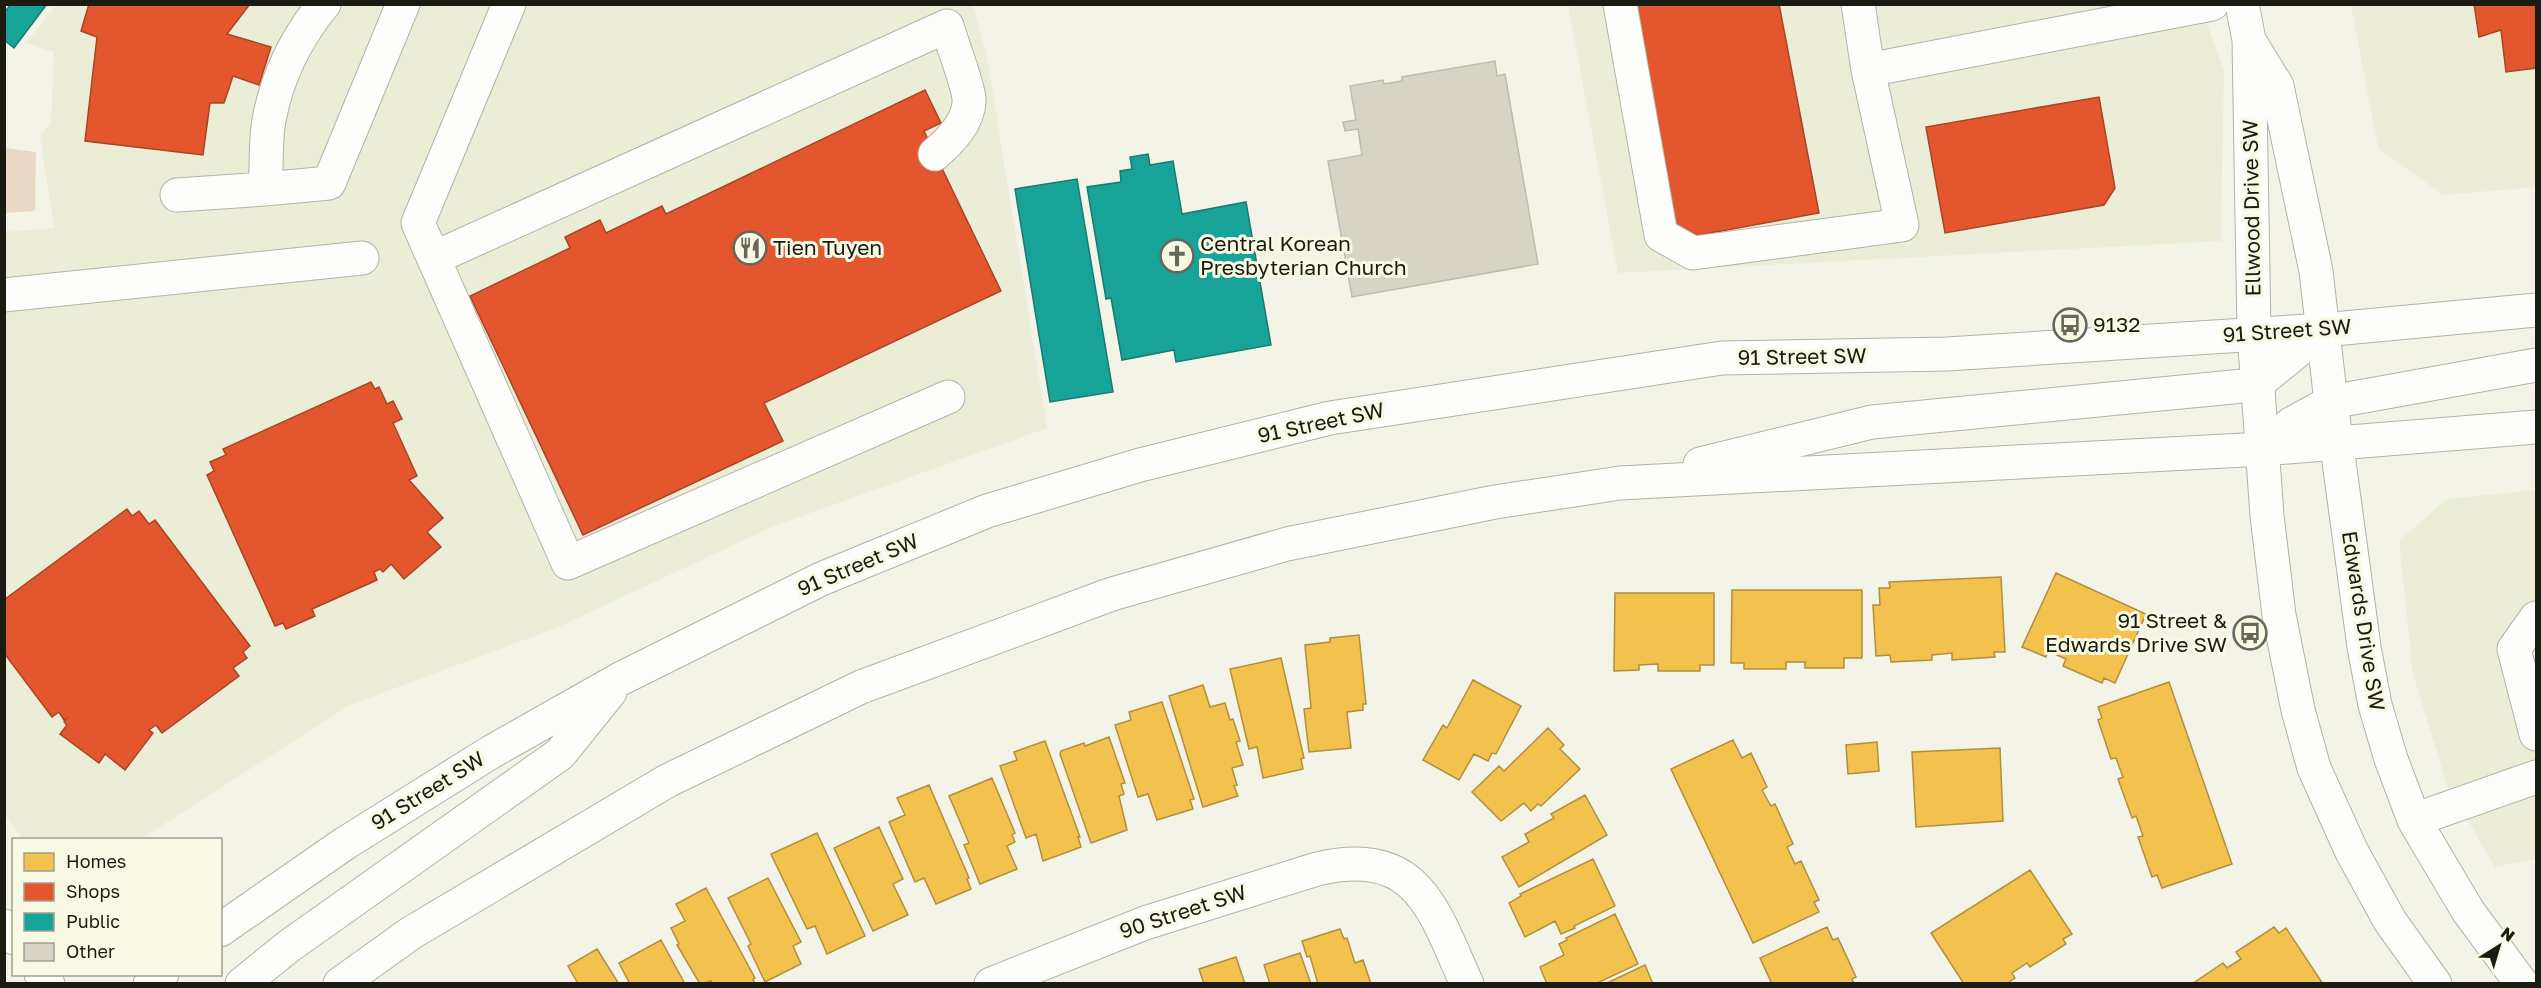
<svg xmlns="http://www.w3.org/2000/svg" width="2541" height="988" viewBox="0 0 2541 988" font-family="'Golos Text',sans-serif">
  <rect width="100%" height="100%" fill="#f3f4e7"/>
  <path fill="#ecedd7" d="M56,5h917l14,52 60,371 -273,98 -218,102 -206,77 -209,134h-118l-19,-25v-582l50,-4 -14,-93 11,-12 3,-71 -28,-9z
    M1568,5h632l24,65 -3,171 -603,32z
    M2351,5h185v182l-93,8 -65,-47z
    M2536,490v369l-41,8 -48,-82 -34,-111 -14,-133 48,-42z"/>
  <path fill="#ead8c7" d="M5,148l31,4 -1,59 -30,2z"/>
  <path fill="#f2c14e" stroke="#b28f3c" stroke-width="1.5" d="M2056,573l90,41 -31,69 -11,-5 -2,5 -39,-17 3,-7 -18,-8 -2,6 -24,-10z
    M2001,577l4,75h-11l1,5 -43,3v-7l-20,2v5l-41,2 -1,-7 -14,1 -3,-51h7l-1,-17h11l-1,-6z
    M1732,590h130v68h-18v10h-39v-6h-19v7h-42v-6h-13z
    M1615,593h99v72h-14v6h-42v-7l-19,1v5l-25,1z
    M1359,635l7,69h-3v6l-16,2 4,36 -42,4 -5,-43 7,-1 -6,-63 25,-3v-4z
    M1281,658l23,100 -3,1 2,10 -40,9 -6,-31 -8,2 -19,-80z
    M1473,680l48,26 -25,48 -4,-1 -4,8 -14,-7 -15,26 -36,-20 20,-35 4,3z
    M2169,682l63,182 -70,24 -5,-13 -5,2 -14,-40 5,-1 -7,-20 -4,2 -14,-39 5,-2 -7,-19 -5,1 -13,-39 4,-2 -4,-11z
    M1203,685l7,22 15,-4 5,17 3,-1 7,22 -4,1 7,23 -11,3 5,17 -3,1 4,10 -35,11 -34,-111z
    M1162,702l32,97 -4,1 3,9 -36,11 -9,-26 -10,3 -23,-72 16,-5 -2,-8z
    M1548,728l16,17 -4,4 20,20 -39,37 -3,-2 -7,7 -7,-8 -23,18 -29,-29 27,-26 5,5z
    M1109,737l16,46 -4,1 3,10 -5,2 8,34 -36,13 -31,-89 1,-3 23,-8 1,3z
    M1733,740l9,18 9,-5 16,34 -5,3 9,16 4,-2 18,40 -6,3 8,17 6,-3 18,39 -5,2 5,10 -66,31 -82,-174z
    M1045,741l35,96h-2l3,10 -38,14 -7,-27 -10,4 -26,-72 17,-6 -3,-8z
    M1877,742l2,29 -31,3 -2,-29z
    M2000,748l3,73 -87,6 -4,-75z
    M992,778l23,55 -3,2 3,7 -8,4 10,23 -37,15 -16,-39 5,-2 -20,-47z
    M929,785l40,93 -2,1 4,10 -35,15 -12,-26 -9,4 -26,-60 16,-7 -8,-17z
    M1585,795l22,40 -88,52 -17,-30 27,-15 -4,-8 29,-16 -3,-4z
    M879,827l24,52 -10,5 15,31 -35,16 -39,-83z
    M817,833l48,103 -38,18 -12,-28 -8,3 -36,-75z
    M1593,859l22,47 -41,20 1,2 -14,6 -6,-13 -30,16 -16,-34 12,-7 -1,-2z
    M2030,870l42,64 -9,5 3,5 -36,23 -3,-4 -15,10 3,5 -9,6h-42l-33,-51z
    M768,878l33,64 -8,4 8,18 -36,18 -17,-36 3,-2 -23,-46z
    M706,888l49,90 -2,1 2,5h-43l-1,-3 -11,3 -23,-39 2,-1 -8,-16 14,-7 -9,-17z
    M1615,914l23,50 -43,20h-48l-7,-17 24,-12 -5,-11 8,-4 -1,-2z
    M1827,927l6,13 5,-2 18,39 -4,2 2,5h-82l-12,-26z
    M2274,927l5,6 7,-5 37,56h-131l31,-21 4,5 14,-9 -5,-7z
    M1340,929l4,10 3,-1 8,25 8,-3 8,24h-53l-8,-28 -3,1 -5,-16z
    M661,940l24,44h-55l-11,-21z
    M597,949l22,35h-44l2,-2 -9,-16z
    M1300,953l11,31h-41l-6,-19z
    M1236,957l9,27h-41l-5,-15z
    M1645,965l8,19h-48z"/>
  <path fill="#e4572e" stroke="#a84526" stroke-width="1.5" d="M89,4h161l-23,30 44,13 -12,38 -26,-9 -9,27h-14l-7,52 -118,-14 12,-104 -16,-6z
    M1636,4h143l40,209 -141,26z
    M2474,4h62v64l-30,4 -5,-42 -22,7z
    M925,90l16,33 -17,8 77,160 -237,112 19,38 -200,94 -113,-239 100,-48 -5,-11 35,-17 6,13 56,-27 4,8z
    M2099,97l16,91 -11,17 -159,28 -19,-106z
    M371,382l4,7 4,-2 8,17 6,-3 9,18 -9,4 24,53 -8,4 34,38 -16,14 14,15 -37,32 -13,-15 -8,8 -3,-3 -6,3 3,8 -65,29 3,7 -29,13 -3,-6 -8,3 -68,-151 7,-4 -4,-9 16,-7 -3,-6z
    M127,509l5,7 7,-5 10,13 6,-4 95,126 -7,6 4,6 -14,10 6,8 -77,57 -6,-8 -7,5 4,3 -28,37 -20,-16 -6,9 -39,-29 7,-9 -3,-3 2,-3 -2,1 -5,-8 -7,5 -48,-64v-53z"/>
  <path fill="#17a398" stroke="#187a70" stroke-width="1.5" d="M11,4h36l-33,44 -10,-8v-27z
    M1148,154l2,11 23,-4 9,53 64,-12 25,143 -95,17 -2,-12 -52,10 -11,-62 -5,1 -19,-112 34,-5 -1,-11 12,-2 -2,-12z
    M1077,179l36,213 -63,10 -35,-213z"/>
  <path fill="#d7d3c5" stroke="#bdbbb2" stroke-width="1.5" d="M1495,61l2,15 8,-2 33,190 -186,33 -24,-136 34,-6 -4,-26 -13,2 -2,-9 13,-2 -6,-34 33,-6 1,4 18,-3v-4z"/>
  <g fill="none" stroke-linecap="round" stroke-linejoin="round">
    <defs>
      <path id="minor" d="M509,4l-91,219 150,340 380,-166
        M1620,4l41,231 32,18 209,-28 -34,-155 -10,-66
        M2242,4l7,36 5,293 13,183 12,99 19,95 16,58 38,84 38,69 45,63
        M2250,42l27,44 39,185 15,131 33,245 11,58 16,54 23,61 54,91 54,73
        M1868,70l344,-66
        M265,189l64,-6 74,-179
        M177,195l88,-6c2,-22 0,-47 4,-69 8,-43 27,-82 55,-116
        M434,258l513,-232c5,18 21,58 22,73 1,22 -19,42 -34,55
        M4,295l358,-37
        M2536,618l-22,31 22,85
        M2414,820l122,-43
        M4,926l10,12
        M41,974l7,10
        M991,984l154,-61 172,-54c101,-23 115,38 150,115"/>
      <path id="major" d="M2263,449l28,-25 40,-22 205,-37
        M1700,464l172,-42 371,-36 15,-3 65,-53
        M220,930l124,-86 147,-92 129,-73 201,-100 166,-68 153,-46 190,-47 392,-60 225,-4 376,-24 213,-20
        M150,984l12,-10
        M242,984l47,-38 271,-192 50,-62
        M340,984l71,-51 256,-152 194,-94 251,-93 175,-50 208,-42 125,-19 643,-34 273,-22"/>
    </defs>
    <use href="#minor" stroke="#b2b2a8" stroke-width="35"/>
    <use href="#major" stroke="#b2b2a8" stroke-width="35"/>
    <use href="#minor" stroke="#fdfdfb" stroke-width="33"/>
    <use href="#major" stroke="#fdfdfb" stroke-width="33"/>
  </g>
  <defs>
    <symbol id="restaurant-ring" viewBox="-11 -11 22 22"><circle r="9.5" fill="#f8f9e2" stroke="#67675d" stroke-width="1.5"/><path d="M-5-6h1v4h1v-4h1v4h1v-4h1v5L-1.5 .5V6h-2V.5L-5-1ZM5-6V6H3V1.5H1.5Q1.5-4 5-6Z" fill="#67675d"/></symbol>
    <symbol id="church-ring" viewBox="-11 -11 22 22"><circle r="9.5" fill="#f8f9e2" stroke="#67675d" stroke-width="1.5"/><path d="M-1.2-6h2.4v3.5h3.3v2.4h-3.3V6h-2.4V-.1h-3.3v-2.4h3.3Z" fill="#67675d"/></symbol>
    <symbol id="bus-ring" viewBox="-11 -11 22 22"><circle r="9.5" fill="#f8f9e2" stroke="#67675d" stroke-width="1.5"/><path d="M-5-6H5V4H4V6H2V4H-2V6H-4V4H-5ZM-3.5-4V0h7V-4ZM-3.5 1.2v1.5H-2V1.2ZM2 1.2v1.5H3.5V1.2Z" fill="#67675d"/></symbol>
  </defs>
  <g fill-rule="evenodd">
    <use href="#restaurant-ring" x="731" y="229" width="38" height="38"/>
    <use href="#church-ring" x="1158" y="237" width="38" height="38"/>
    <use href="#bus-ring" x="2051" y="306" width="38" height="38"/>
    <use href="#bus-ring" x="2231" y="614" width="38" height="38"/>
  </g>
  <g text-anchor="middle" stroke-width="6" stroke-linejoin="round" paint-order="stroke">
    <g font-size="21" fill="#1b1b13" stroke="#f8f9e2">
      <text transform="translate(2252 208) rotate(-91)" y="7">Ellwood Drive SW</text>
      <text transform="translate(2287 331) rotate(-4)" y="7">91 Street SW</text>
      <text transform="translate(1802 357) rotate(-1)" y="7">91 Street SW</text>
      <text transform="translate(1321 423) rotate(-12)" y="7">91 Street SW</text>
      <text transform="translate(858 565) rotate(-23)" y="7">91 Street SW</text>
      <text transform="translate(2363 621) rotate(81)" y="7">Edwards Drive SW</text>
      <text transform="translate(428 791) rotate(-32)" y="7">91 Street SW</text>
      <text transform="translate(1183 912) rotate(-18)" y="7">90 Street SW</text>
    </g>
    <g font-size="21" fill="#1b1b13" stroke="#f8f9e2" text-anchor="start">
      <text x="1200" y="251">Central Korean<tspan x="1200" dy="24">Presbyterian Church</tspan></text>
      <text x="773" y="255">Tien Tuyen</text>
      <text x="2093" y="332">9132</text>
      <text x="2227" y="628" text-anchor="end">91 Street &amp;<tspan x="2227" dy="24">Edwards Drive SW</tspan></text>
    </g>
  </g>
  <rect width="2541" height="988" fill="none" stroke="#1b1b13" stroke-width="12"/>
  <rect x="12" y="838" width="210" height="138" fill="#f8f9e2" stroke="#a0a08f" stroke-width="1.5"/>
  <rect x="24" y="853" width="30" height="18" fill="#f2c14e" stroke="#a0a08f" stroke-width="1.5"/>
  <text x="66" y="868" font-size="18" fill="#1b1b13">Homes</text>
  <rect x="24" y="883" width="30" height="18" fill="#e4572e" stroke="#a0a08f" stroke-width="1.5"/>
  <text x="66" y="898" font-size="18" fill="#1b1b13">Shops</text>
  <rect x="24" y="913" width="30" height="18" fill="#17a398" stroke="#a0a08f" stroke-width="1.5"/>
  <text x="66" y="928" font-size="18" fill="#1b1b13">Public</text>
  <rect x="24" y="943" width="30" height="18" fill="#d7d3c5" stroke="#a0a08f" stroke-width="1.5"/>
  <text x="66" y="958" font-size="18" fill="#1b1b13">Other</text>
  <g transform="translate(2499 946) rotate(37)" stroke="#f8f9e2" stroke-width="4.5" paint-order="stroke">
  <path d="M0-4.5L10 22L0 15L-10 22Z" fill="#1b1b13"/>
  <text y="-9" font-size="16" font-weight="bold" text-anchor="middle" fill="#1b1b13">N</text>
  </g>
</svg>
